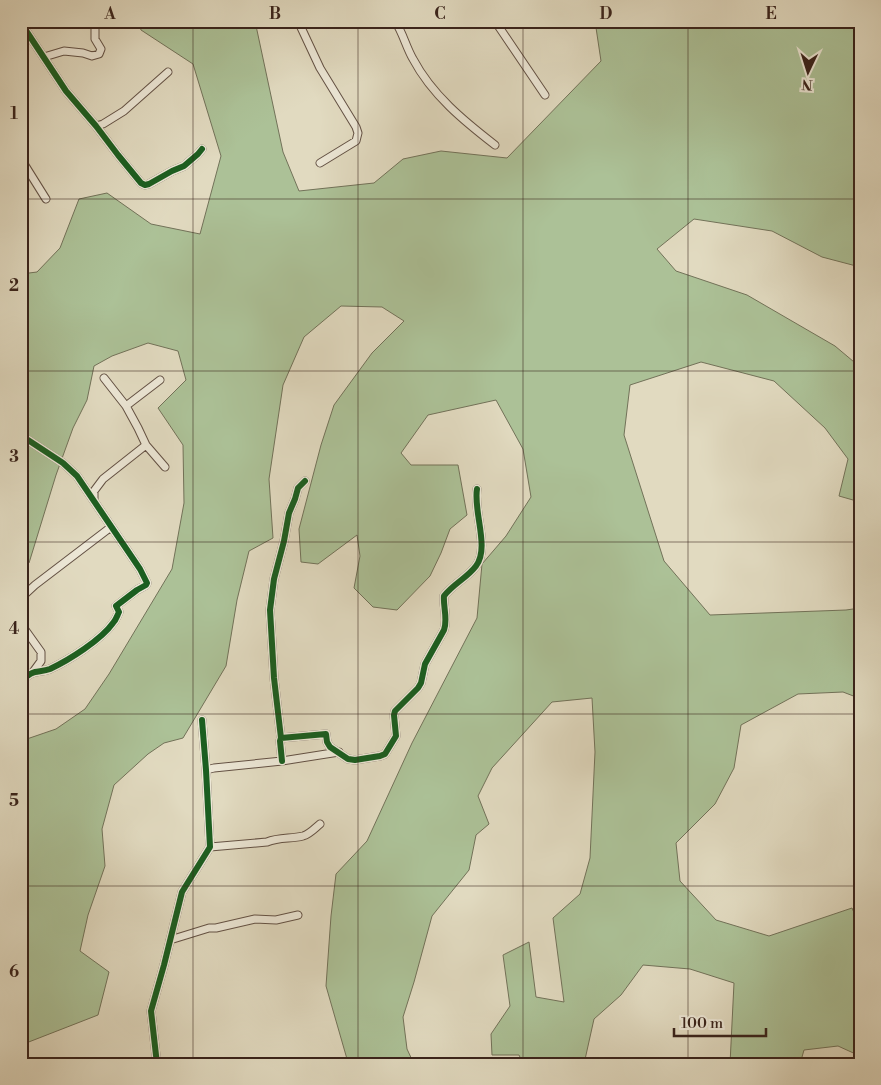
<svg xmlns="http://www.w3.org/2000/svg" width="881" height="1085" viewBox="0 0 881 1085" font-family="'Libre Bodoni',serif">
  <rect width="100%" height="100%" fill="#e1dac0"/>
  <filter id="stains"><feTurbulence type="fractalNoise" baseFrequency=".004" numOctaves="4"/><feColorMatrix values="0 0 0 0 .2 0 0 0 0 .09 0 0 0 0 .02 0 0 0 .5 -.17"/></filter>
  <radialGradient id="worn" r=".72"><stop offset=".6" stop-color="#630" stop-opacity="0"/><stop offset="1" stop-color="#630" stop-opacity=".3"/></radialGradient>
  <path fill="#acc197" stroke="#727259" d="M138,21h117l28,131 16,39 75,-8 29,-24 38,-8 66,7 94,-97 -6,-40h265v246l-38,-10 -50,-26 -78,-12 -37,30 19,22 71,24 88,51 25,21v135l-21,-6 9,-37 -23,-31 -51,-47 -73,-19 -71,23 -6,50 40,126 46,54 136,-5 14,-2v86l-4,3 -13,-5 -45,2 -57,31 -7,43 -19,36 -39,39 4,38 36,39 53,16 83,-28 8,18v130l-22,-10 -34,4 -4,14h-70l4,-81 -44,-14 -47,-4 -22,30 -27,24 -10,45h-61l-4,-9h-27l-1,-21 19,-28 -7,-51 26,-13 7,55 28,5 -11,-84 27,-24 10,-36 5,-106 -3,-54 -40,4 -60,66 -14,28 11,28 -13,11 -7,35 -37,46 -18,66 -11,35 4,32 7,15h-72l5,-5 -21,-73 5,-70 5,-42 31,-33 45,-98 65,-125 5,-54 24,-28 25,-39 -8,-48 -27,-49 -68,15 -27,38 10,12h47l9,50 -17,14 -9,24 -11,23 -33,34 -24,-3 -19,-19 6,-32 -3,-21 -39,29 -17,-2 -2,-33 22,-84 13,-40 38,-52 32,-32 -22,-14 -41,-1 -37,31 -21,48 -14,94 4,59 -24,13 -12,49 -11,66 -43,72 -19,5 -16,11 -34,31 -12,44 3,37 -17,49 -8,36 29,21 -11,43 -77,30v-208l5,-16 -5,-16v-64l35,-12 29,-20 24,-35 63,-105 12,-66 -1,-58 -25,-37 28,-28 -8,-29 -30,-8 -36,13 -18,10 -7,34 -14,28 -17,47 -27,88 -8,5v-294l16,-2 23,-24 19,-49 28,-6 44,31 49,10 21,-78 -28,-92 -52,-34z"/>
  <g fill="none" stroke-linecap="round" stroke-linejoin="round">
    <defs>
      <path id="minor" d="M298,21l22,47 36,59 2,6 -2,8 -36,22
        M395,21c8,12 11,26 18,38 19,36 51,62 82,86
        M495,21l50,74
        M21,23l45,68 30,35 22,29 23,28 4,2 4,-1 23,-13 12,-5 14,-12 4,-5
        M44,57l20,-6 19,2 9,3 7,-2 2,-5 -6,-10v-12l-4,-6
        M96,126l7,-2 21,-13 44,-39
        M21,159l25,40
        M104,378l22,28 12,22 8,17 19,22
        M126,406l34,-26
        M94,501v-10l9,-12 43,-34
        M21,598l14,-13 76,-58
        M21,624l20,28v9l-8,11
        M21,680c4,-2 9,-7 14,-8 5,-1 10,-1 15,-3 19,-9 51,-29 63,-46 3,-3 4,-7 6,-11l-3,-6 21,-16 9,-5 1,-2 -7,-14 -63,-93 -14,-13 -35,-23
        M281,738l-7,-60 -4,-68 4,-31 10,-38 5,-28 6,-14 3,-11 7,-7
        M282,761l-2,-20 1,-3 45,-4 1,8 3,5 18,12 7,1 25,-4 5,-2 11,-18 -2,-21 1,-4 23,-23 3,-5 4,-19 19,-34c4,-11 -1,-23 0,-34 9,-12 23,-18 32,-30 14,-18 -3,-55 1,-77
        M206,770l8,-2 68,-7 57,-9
        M210,847l57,-5c12,-5 24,-3 36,-6 7,-2 12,-8 17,-12
        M170,940l39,-12h7l39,-9 21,1 22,-5
        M157,1064l-6,-53 13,-46 18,-73 28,-45 -4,-77 -4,-50"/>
    </defs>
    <use href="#minor" stroke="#635144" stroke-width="9"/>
    <use href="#minor" stroke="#ece7d6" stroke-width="7"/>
    <defs>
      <path id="cycleway" d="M21,23l45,68 30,35 22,29 23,28 4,2 4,-1 23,-13 12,-5 14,-12 4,-5
        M21,680c4,-2 9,-7 14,-8 5,-1 10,-1 15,-3 19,-9 51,-29 63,-46 3,-3 4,-7 6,-11l-3,-6 21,-16 9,-5 1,-2 -7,-14 -63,-93 -14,-13 -35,-23
        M281,738l-7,-60 -4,-68 4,-31 10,-38 5,-28 6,-14 3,-11 7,-7
        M282,761l-2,-20 1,-3 45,-4 1,8 3,5 18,12 7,1 25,-4 5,-2 11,-18 -2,-21 1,-4 23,-23 3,-5 4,-19 19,-34c4,-11 -1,-23 0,-34 9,-12 23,-18 32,-30 14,-18 -3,-55 1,-77
        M157,1064l-6,-53 13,-46 18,-73 28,-45 -4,-77 -4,-50"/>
    </defs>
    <use href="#cycleway" stroke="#ece7d6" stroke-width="9"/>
    <use href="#cycleway" stroke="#1b5e20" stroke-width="6"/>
  </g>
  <path fill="none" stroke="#39231b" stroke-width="1" stroke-opacity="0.55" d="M193,21v1043M358,21v1043M523,21v1043M688,21v1043M21,199h839M21,371h839M21,542h839M21,714h839M21,886h839"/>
  <rect width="881" height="1085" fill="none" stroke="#e1dac0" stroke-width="55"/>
  <g transform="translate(808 72) rotate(184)" stroke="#ece7d6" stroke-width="4" paint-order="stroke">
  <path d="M0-4L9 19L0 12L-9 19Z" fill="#39231b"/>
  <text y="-8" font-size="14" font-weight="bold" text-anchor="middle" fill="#39231b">N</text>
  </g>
  <path d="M674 1028v8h92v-8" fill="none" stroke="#39231b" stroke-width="2.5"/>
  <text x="681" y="1028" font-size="15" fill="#39231b" stroke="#ece7d6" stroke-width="4" paint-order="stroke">100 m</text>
  <rect x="28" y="28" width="826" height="1030" fill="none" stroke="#39231b" stroke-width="2"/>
  <g font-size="16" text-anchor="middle" font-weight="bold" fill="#39231b">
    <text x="110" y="19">A</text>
    <text x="275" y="19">B</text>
    <text x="440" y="19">C</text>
    <text x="606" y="19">D</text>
    <text x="771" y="19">E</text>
    <text x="14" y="119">1</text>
    <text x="14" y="291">2</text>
    <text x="14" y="462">3</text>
    <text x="14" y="634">4</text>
    <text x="14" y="806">5</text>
    <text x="14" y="977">6</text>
  </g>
  <rect width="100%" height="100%" filter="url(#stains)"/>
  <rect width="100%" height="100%" fill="url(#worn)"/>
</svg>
